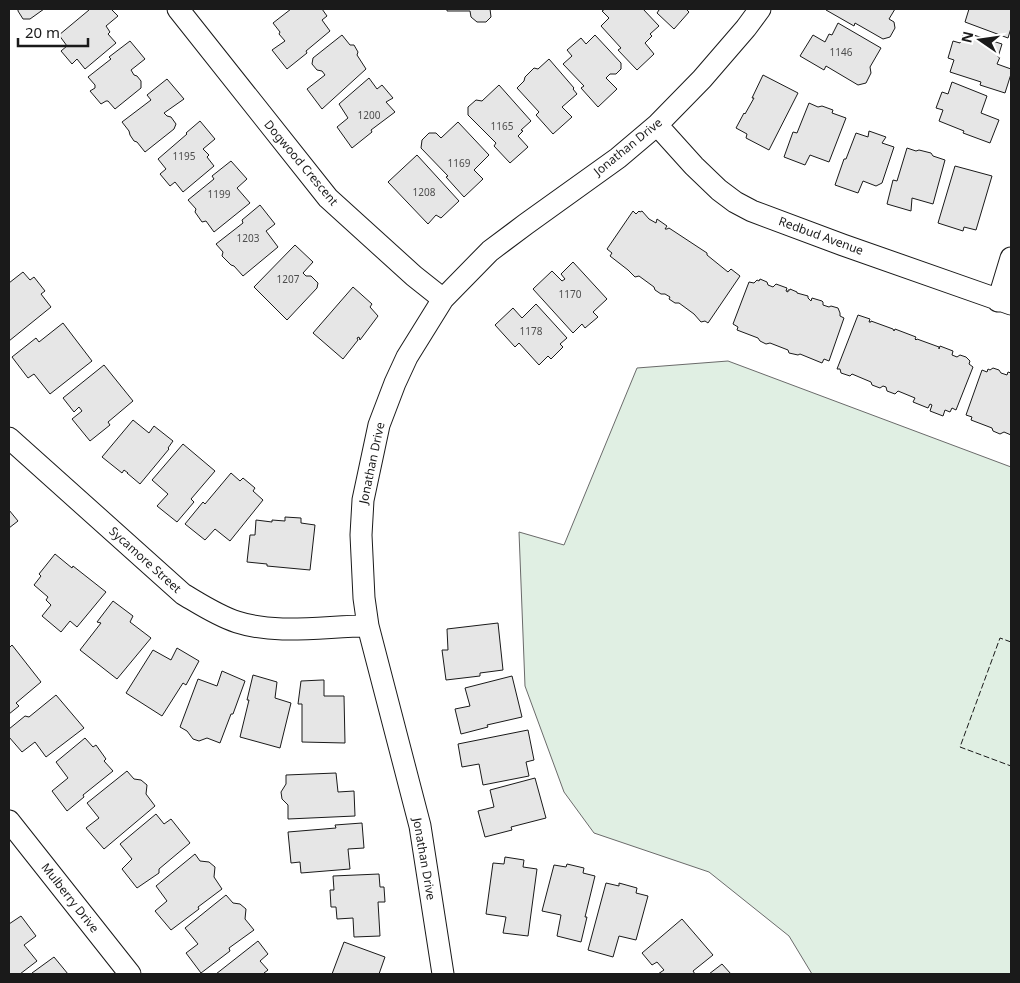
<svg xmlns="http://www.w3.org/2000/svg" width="1020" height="983" viewBox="0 0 1020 983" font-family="'Noto Sans',sans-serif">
  <rect width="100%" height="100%" fill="#fff"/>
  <path fill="#e0efe3" stroke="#6a6a6a" d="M728,361l283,106v507h-199l-23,-38 -80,-64 -115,-39 -30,-41 -39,-106 -6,-154 45,13 73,-177z"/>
  <path fill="#e6e6e6" stroke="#1a1a1a" d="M18,9h26l-14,10h-7l-5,-8z
    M88,9h23l7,7 -12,10 4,6 -2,2 8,9 -31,26 -8,-10 -5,5 -11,-13 6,-5 -8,-11 30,-25z
    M291,9h31l5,7 -5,4 8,11 -24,20 1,2 -20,16 -15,-19 13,-9 -6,-7 1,-2 -7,-9z
    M447,9h43l1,8 -5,5h-9l-6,-5 -1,-6h-23z
    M605,9h38l16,17 -9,8 2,2 -7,7 9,11 -17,16 -19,-20 3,-2 -20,-22 8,-8 -7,-7z
    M658,9h28l3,3 -15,17 -17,-16 2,-3z
    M827,9h68l-6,10 5,3 1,6 -5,9 -7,2 -28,-16 -1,3 -28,-16z
    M969,9h42v19l-3,10 -43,-16z
    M838,23l43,25 -11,19 1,6 -5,10 -8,2 -32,-19 -2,4 -24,-14 13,-21 12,7 4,-8 3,1z
    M964,32l38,12 -4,13h2l-3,7 14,5v5l-6,19 -25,-8 1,-3 -31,-10 4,-12 -6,-2 5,-17 7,2z
    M342,35l8,10h4l4,7 -1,3 9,14 -44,40 -15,-20 18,-14 -3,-4 -5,-1 -5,-6 1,-6z
    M595,35l26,28v6l-5,5h-6l-4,4 11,11 -19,18 -17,-19 3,-2 -21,-22 9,-8 -5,-6 14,-12 5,6z
    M130,41l15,18 -14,11 3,5 3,1 4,5v7l-26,21 -7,-8h-2l-5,3 -11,-13 5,-3v-3l-7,-8 23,-18 -2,-2z
    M549,59l25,29 -1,1 4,5 -15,13 10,10 -19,17 -17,-19 3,-3 -22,-24 7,-7 1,-4 9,-9 4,1z
    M763,75l35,18 -29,57 -23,-12 1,-4 -11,-6 8,-15 1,1 9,-16h-2z
    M369,78l8,11 5,-4 11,13 -7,4 9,10 -24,18 1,2 -20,16 -15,-21 11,-9 -9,-14z
    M167,79l17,20 -20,14 3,3 4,1 5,7 -2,5 -29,23 -8,-10 -3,-1 -4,-6 -1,-4 -7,-9 29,-22 -4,-5z
    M952,82l35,14 -6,17 18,7 -9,23 -27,-10 1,-2 -25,-10 4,-11 -7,-2 6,-16 6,2z
    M499,85l32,36 -10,9 2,1 -5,5 10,11 -18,16 -16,-17 2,-3 -28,-28v-8l8,-7 6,1z
    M809,103l9,4 4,-1 11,4 -1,3 14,5 -17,44 -19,-7 -5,10 -21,-8 9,-25 4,1z
    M200,121l15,18 -12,10 6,6 -2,2 7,9 -31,26 -8,-10 -5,4 -10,-12 6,-5 -8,-10 29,-25 -1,-1z
    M458,122l31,33 -15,15 9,9 -19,18 -18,-20 2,-1 -27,-28 1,-8 7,-7h7l5,5z
    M869,131l17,6 -4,6 12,4 -12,36 -6,3 -13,-5 -5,12 -23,-8 9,-26h2l10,-26 12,4z
    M907,148l9,3 3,-1 12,3 2,3 12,4 -12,44 -21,-6 -1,13 -24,-7 6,-24 4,1z
    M417,155l42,46 -18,17 -5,-3 -8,9 -40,-42z
    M231,161l16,18 -10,9 13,15 -36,29 -8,-11 -4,1 -7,-10 1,-3 -8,-9 26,-21 -2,-3z
    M955,166l37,10 -16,54 -12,-3 -1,4 -25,-8z
    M260,205l15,19 -9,7 12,16 -35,29 -9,-10 -3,-1 -9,-9 1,-4 -7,-8 27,-21 -1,-3z
    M633,211l3,3 3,-3 1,1 2,-1 7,8 7,4 1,-4 10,7 -2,3h2l2,-1 38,25v2l21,17 3,-3 9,7 -32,47 -3,-2 -4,1 -7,-8 -15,-11h-4l-6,-4 1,-2 -5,-3h-4l-6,-4 -1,-3 -15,-11 -4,1 -7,-7 -18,-14 2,-3 -5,-4z
    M295,245l18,17 -10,11 3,3h5l7,7 -1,5 -30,32 -33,-33z
    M573,262l34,37 -14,13 5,5 -13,11 -3,-4 -9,9 -40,-44 19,-18 10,10 3,-2 -4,-5z
    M23,272l7,8 4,-3 11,14 -4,3 10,13 -42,34v-58z
    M760,279l7,3 1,3 5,2 3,-3 11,4 -1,3 2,1v-2h2v-1l7,3v1l11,3v2l3,3 1,-3 10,3 1,1v3l6,2 2,-1 7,2 2,5v3l4,2 -15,43 -5,-2 -2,4 -22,-9 -2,1 -9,-2 -1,-3 -18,-7 -4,1 -6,-3 -2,-3 -21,-8 1,-3 -5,-3 16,-42 5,1 3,-3 2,1z
    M353,287l19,17 -2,3 8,9 -18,24 -1,-3 -2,1 1,2 -15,19 -30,-26z
    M536,304l31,34 -7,6 3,3 -12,12 -3,-3 -9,9 -20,-22 -4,4 -20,-22 18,-17 9,10z
    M858,315l12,4 -1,3h2v-1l22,8 1,2 1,-2 21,8 -1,2 1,1 1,-1 22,8v2l1,-3 13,5 -1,4 5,2 3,-2 6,2 4,4 -1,3 4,3 -17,43 -4,-2 -2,4 -5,-2 -2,6 -13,-5 2,-6 -2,-1 -2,4 -15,-6 2,-4 -17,-7 -3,3 -8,-3 -1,-4 -3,-1 -3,2 -8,-3 -1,-3 -19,-8 -2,2 -9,-3 -1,-4h-3z
    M63,323l29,38 -42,33 -16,-20 -6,4 -16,-21 24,-19 3,4z
    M104,365l29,36 -25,21 2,3 -20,16 -18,-22 10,-8 -3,-4 -5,5 -11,-14z
    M993,368l6,2 2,3 6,2 1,-3 3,1v62l-7,-3 -4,2 -7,-3 -1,-3 -21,-8 1,-3 -6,-2 16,-45 5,2 1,-3 2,1z
    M133,420l16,13 5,-7 19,15 -5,7 1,1 -29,35 -13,-11h1l-4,-3 -2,3 -20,-16z
    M183,444l32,27 -24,28 3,3 -17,20 -20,-16 11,-12 -16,-14z
    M231,473l9,8 3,-3 12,10 -2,3 10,9 -33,41 -15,-12 -10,11 -20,-16 18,-22 2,2z
    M9,510l9,11 -9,7z
    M285,517l16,1v5l14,2 -5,45 -43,-4v-2l-20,-2 3,-27h5l1,-15 16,2v-2l13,1z
    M55,554l17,14 1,-2 33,26 -29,35 -7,-6 -9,11 -19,-16 9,-11 -5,-5 2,-3 -14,-12 7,-9 -2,-2z
    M113,601l20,15 -3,6 21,16 -34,41 -37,-29 21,-27 -4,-1z
    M498,623l5,47 -23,3v3l-34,4 -4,-30h6l-1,-21z
    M12,645l29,37 -25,21 3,3 -10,8v-66z
    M177,648l22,13 -13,24 -3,-2 -21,33 -36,-23 27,-43 18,10z
    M222,671l23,10 -12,33h-2l-11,29 -13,-5 -8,3 -6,-2 -6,-8 -7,-4 18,-48 19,7z
    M253,675l24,7 -2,16 16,5 -11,45 -40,-11 9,-37h-2z
    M512,676l10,41 -35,8 1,2 -27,7 -6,-25 15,-3 -5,-18z
    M322,680h2v16h20l1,47 -43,-1v-38h-4l3,-23z
    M56,695l28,33 -38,29 -11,-15 -13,10 -13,-15v-8l16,-13 4,1z
    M528,730l6,30 -8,2 3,14 -46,9 -4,-21 -17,3 -4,-23z
    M85,738l8,9 3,-2 10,14 -2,2 9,10 -30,24 1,2 -17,14 -15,-20 16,-13 -12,-16z
    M127,771l7,8 7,1 6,5 -1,9 9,12 -51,43 -18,-21 13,-10 -12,-15z
    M336,773l2,19 16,-1 1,25 -67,3v-14l-6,-6 -1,-7 5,-8v-9z
    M535,778l11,40 -35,9 1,3 -27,7 -7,-26 16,-4 -4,-17z
    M156,814l8,10 7,-5 19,24 -31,26v4l-22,15 -15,-19 10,-10 -12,-15z
    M362,823l2,25 -16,1 2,20 -49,4 -1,-11 -9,1 -3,-31 48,-4 -1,-3z
    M195,854l5,7 9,1 6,5 -1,10 8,12 -24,18 1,2 -28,21 -16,-19 12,-10 -11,-15z
    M505,857l19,3 -1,7 14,2 -9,67 -25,-3 3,-16 -20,-3 7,-51 11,1z
    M567,864l17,4 -1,5 12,3 -10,41h2l-6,25 -24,-6 4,-21 -19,-4 12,-46 12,2z
    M379,874l1,13h4l1,15h-7l2,34 -26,1 -1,-19 -16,1 -1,-12h-5l-1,-17h4l-1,-14z
    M606,883l13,3v-3l18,5 -1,5 12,3 -12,44 -17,-4 -6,21 -25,-7z
    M226,895l7,8 7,1 6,5 -1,10 9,11 -25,18 1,3 -29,22 -15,-20 12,-9 -13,-16z
    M21,916l15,20 -12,9 13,16 -17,13h-11v-50z
    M682,919l31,36 -20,16 2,3h-37l6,-4 -7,-8 -5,3 -10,-12z
    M258,941l10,13 -8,7 8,9 -4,3 2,1h-50z
    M344,942l41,15 -6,17h-47z
    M54,957l14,17h-35l-1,-1z
    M722,964l9,10h-22z"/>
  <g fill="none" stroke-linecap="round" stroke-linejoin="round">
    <defs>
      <path id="street" d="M178,9l150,189 86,78 29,23
        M657,125l37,41 25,24 16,12 17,9 91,34 168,59
        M998,301l13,-43
        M9,438l174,156c17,10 35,22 54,28 40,13 89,4 131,4
        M9,821l121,153
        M443,974l-23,-148 -52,-200 -4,-28 -3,-63 2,-35 16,-75 16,-42 12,-26 36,-58 47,-48 36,-27 92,-66 39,-33 45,-46 44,-51 14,-19"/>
    </defs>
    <use href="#street" stroke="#1a1a1a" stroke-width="23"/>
    <use href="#street" stroke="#fff" stroke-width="21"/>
    <path stroke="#1a1a1a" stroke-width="1" stroke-dasharray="6 2.5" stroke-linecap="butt" d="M1011,642l-11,-4 -40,109 51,19"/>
  </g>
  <g text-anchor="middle" stroke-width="4" stroke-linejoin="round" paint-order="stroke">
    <g font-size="10" fill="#4d4d4d">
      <text x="841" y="56">1146</text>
      <text x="369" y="119">1200</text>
      <text x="502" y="130">1165</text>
      <text x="184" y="160">1195</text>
      <text x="459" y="167">1169</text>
      <text x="424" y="196">1208</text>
      <text x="219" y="198">1199</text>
      <text x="248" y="242">1203</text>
      <text x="288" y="283">1207</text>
      <text x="570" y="298">1170</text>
      <text x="531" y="335">1178</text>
    </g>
    <g font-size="12" fill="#1a1a1a" stroke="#fff">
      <text transform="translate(628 147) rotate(-39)" y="4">Jonathan Drive</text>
      <text transform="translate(301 163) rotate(50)" y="4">Dogwood Crescent</text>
      <text transform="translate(821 236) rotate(20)" y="4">Redbud Avenue</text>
      <text transform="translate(372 463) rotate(-78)" y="4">Jonathan Drive</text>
      <text transform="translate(145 560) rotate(42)" y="4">Sycamore Street</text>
      <text transform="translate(424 859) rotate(80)" y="4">Jonathan Drive</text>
      <text transform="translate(70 898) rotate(52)" y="4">Mulberry Drive</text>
    </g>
  </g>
  <rect width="1020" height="983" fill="none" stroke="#1a1a1a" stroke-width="20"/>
  <g transform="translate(980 40) rotate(283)" stroke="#ffffff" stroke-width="4" paint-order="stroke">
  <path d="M0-4L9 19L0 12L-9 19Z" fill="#1a1a1a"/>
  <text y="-8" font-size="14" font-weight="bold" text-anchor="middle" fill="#1a1a1a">N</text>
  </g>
  <path d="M18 38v8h70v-8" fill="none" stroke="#1a1a1a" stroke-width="2.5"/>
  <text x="25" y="38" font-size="15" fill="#1a1a1a" stroke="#ffffff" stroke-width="4" paint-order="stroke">20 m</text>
</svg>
